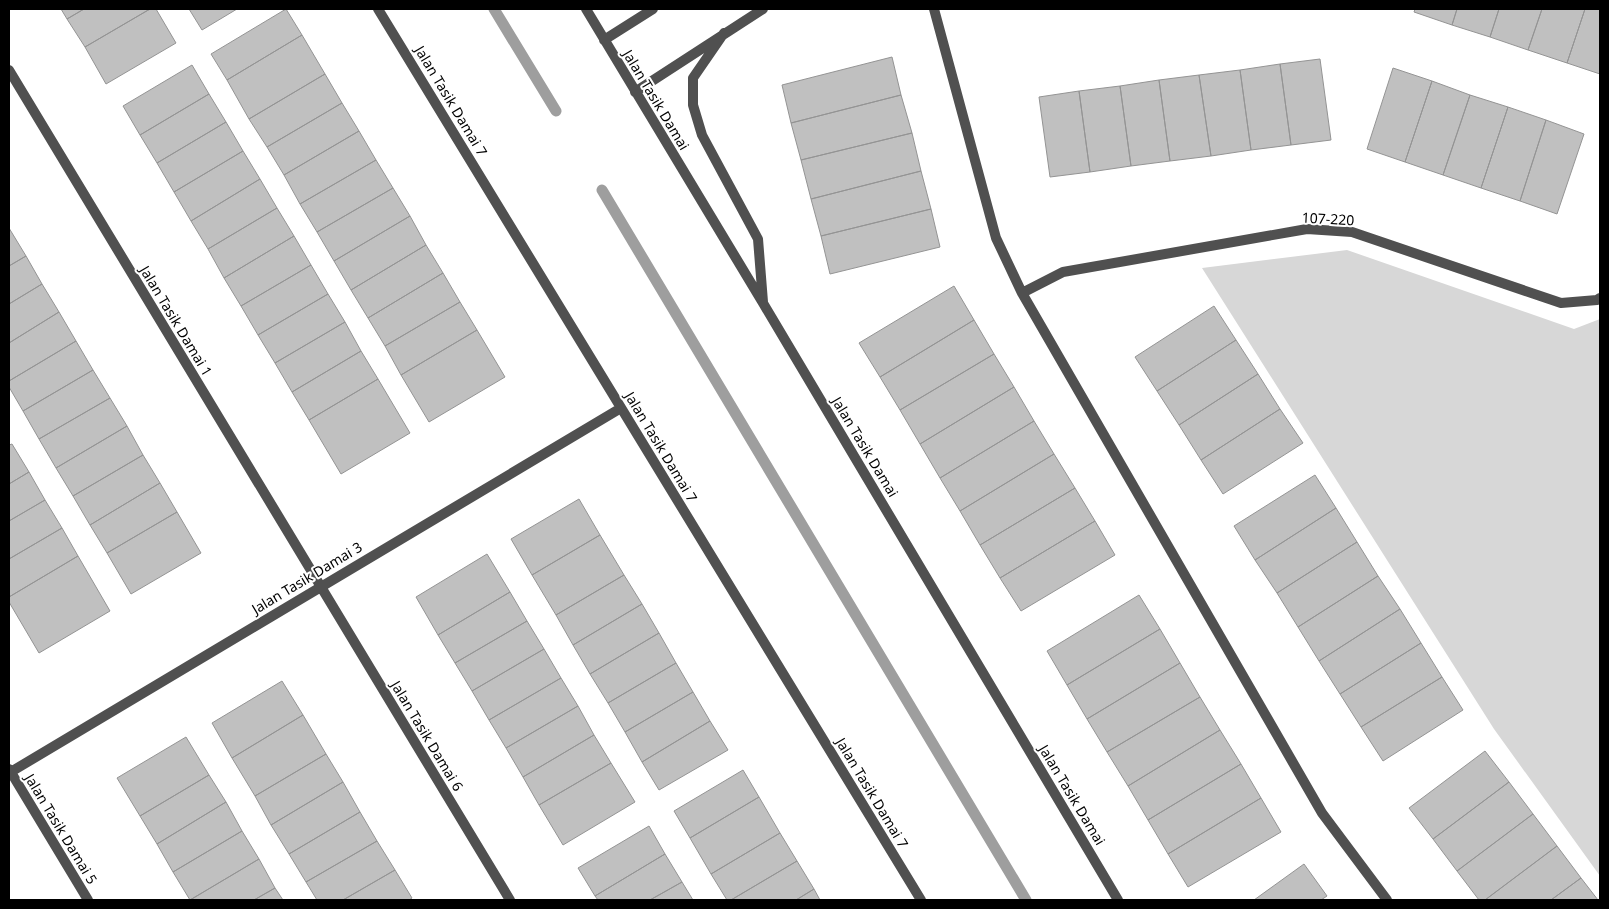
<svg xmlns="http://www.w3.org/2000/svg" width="1609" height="909" viewBox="0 0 1609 909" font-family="'Noto Sans',sans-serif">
  <rect width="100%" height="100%" fill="#fff"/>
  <path fill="#d7d7d7" d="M1347,250l227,79 26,-10v557l-106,-147 -292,-461z"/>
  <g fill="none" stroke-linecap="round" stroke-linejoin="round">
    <path stroke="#9e9e9e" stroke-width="11" d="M494,9l62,102
      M602,190l424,710"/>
  </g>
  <path fill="#c0c0c0" stroke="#949494" d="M61,9h23l-17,10z
    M84,9h66l-65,38 -18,-28z
    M150,9h6l20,34 -70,41 -21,-37z
    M189,9h48l-35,21z
    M286,9l16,26 -75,45 -16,-26z
    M1415,9h42l-5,16 -38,-13z
    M1457,9h42l-9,28 -38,-12z
    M1499,9h43l-14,41 -38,-13z
    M1542,9h43l-18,54 -39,-13z
    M1585,9h15v65l-33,-11z
    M302,35l23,39 -76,45 -22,-39z
    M892,57l9,38 -110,28 -9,-38z
    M1320,59l11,81 -40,5 -11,-81z
    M1280,64l11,81 -40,5 -11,-80z
    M192,65l17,29 -69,41 -17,-29z
    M1393,68l39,13 -27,81 -38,-13z
    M1240,70l11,80 -40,6 -12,-81z
    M325,74l17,29 -75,44 -18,-28z
    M1199,75l12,81 -41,5 -11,-81z
    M1159,80l11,81 -39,5 -11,-80z
    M1432,81l38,14 -27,80 -38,-13z
    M1120,86l11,80 -41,6 -11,-81z
    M1079,91l11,81 -40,5 -11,-80z
    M209,94l17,28 -69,41 -17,-28z
    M901,95l11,38 -111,27 -10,-37z
    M1470,95l38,12 -27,81 -38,-13z
    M342,103l17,28 -75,44 -17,-28z
    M1508,107l38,13 -26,81 -39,-13z
    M1546,120l38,14 -27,80 -37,-13z
    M226,122l17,29 -69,41 -17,-29z
    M359,131l17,29 -76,44 -16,-29z
    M912,133l9,38 -110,28 -10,-39z
    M243,151l17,28 -69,42 -17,-29z
    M376,160l17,28 -76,44 -17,-28z
    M921,171l10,38 -110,27 -10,-37z
    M260,179l17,29 -69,41 -17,-28z
    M393,188l17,28 -76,45 -17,-29z
    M277,208l17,28 -70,42 -16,-29z
    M931,209l9,38 -110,27 -9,-38z
    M410,216l16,29 -75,45 -17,-29z
    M9,228l17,28 -17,10z
    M294,236l17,29 -70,41 -17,-28z
    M426,245l17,28 -75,45 -17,-28z
    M26,256l16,28 -33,20v-38z
    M311,265l17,29 -70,41 -17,-29z
    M443,273l17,29 -75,44 -17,-28z
    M42,284l17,28 -50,31v-39z
    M954,286l20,34 -94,57 -21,-34z
    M328,294l17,28 -70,41 -17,-28z
    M460,302l17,28 -76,45 -16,-29z
    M1214,306l22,34 -79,51 -22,-34z
    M59,312l17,29 -67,40v-38z
    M974,320l20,34 -94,56 -20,-33z
    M345,322l16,29 -69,41 -17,-29z
    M477,330l28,47 -76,45 -28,-47z
    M1236,340l22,34 -79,51 -22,-34z
    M76,341l17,29 -70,41 -14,-24v-6z
    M361,351l17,28 -69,41 -17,-28z
    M994,354l20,33 -94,57 -20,-34z
    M93,370l17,28 -71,41 -16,-28z
    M1258,374l22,35 -79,51 -22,-35z
    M378,379l32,54 -69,41 -32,-54z
    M1014,387l20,34 -94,57 -20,-34z
    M110,398l17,28 -71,42 -17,-29z
    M1280,409l23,34 -80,51 -22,-34z
    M1034,421l20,33 -94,57 -20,-33z
    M127,426l16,29 -70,41 -17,-28z
    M12,444l17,28 -20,12v-39z
    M1054,454l21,34 -95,57 -20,-34z
    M143,455l17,28 -70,42 -17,-29z
    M29,472l16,28 -36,21v-37z
    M1315,475l21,33 -81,52 -21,-34z
    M160,483l17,29 -70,41 -17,-28z
    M1075,488l20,33 -95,57 -20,-33z
    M579,499l21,36 -68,40 -21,-36z
    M45,500l17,28 -53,31v-38z
    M1336,508l21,34 -80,51 -22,-33z
    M177,512l24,41 -70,41 -24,-41z
    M1095,521l20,34 -94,56 -21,-33z
    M62,528l16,28 -69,41v-38z
    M600,535l24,40 -68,40 -24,-40z
    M1357,542l21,34 -80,51 -21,-34z
    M487,554l23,38 -72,43 -22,-38z
    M78,556l32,55 -71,42 -30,-51v-5z
    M624,575l18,29 -69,41 -17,-30z
    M1378,576l22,33 -81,52 -21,-34z
    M510,592l17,29 -72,42 -17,-28z
    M1139,595l21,34 -93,56 -20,-34z
    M642,604l17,29 -69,41 -17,-29z
    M1400,609l21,34 -81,51 -21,-33z
    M527,621l17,28 -72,42 -17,-28z
    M1160,629l20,34 -93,56 -20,-34z
    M659,633l17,30 -68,40 -18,-29z
    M1421,643l21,34 -81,50 -21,-33z
    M544,649l17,29 -72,42 -17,-29z
    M676,663l17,29 -68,40 -17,-29z
    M1180,663l20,34 -93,55 -20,-33z
    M1442,677l21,33 -80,51 -22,-34z
    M561,678l17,28 -72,42 -17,-28z
    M282,681l21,34 -71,43 -20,-35z
    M693,692l17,29 -68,41 -17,-30z
    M1200,697l20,33 -92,56 -21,-34z
    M578,706l16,29 -71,42 -17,-29z
    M303,715l23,39 -71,42 -23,-38z
    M710,721l18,29 -69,40 -17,-28z
    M1220,730l21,34 -93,56 -20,-34z
    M594,735l17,28 -72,42 -16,-28z
    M186,737l23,38 -69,41 -23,-38z
    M1485,751l24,31 -76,57 -24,-31z
    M326,754l17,28 -72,43 -16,-29z
    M611,763l24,39 -72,43 -24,-40z
    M1241,764l20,34 -93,56 -20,-34z
    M743,770l16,27 -69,41 -16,-27z
    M209,775l17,27 -69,42 -17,-28z
    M343,782l17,30 -71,42 -18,-29z
    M1509,782l24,32 -76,57 -24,-32z
    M759,797l21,36 -69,41 -21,-36z
    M1261,798l20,34 -93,55 -20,-33z
    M226,802l16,29 -69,41 -16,-28z
    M360,812l17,29 -71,41 -17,-28z
    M1533,814l24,32 -72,54h-6l-22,-29z
    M649,826l16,28 -70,42 -17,-28z
    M242,831l17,28 -69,41 -17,-28z
    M780,833l17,28 -66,39h-4l-16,-26z
    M377,841l18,29 -52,30h-26l-11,-18z
    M1557,846l24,32 -30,22h-66z
    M665,854l17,28 -32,18h-52l-3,-4z
    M259,859l16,29 -21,12h-64z
    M797,861l17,28 -18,11h-65z
    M1304,864l23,32 -6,4h-67z
    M395,870l17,28 -3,2h-66z
    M1581,878l17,22h-47z
    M682,882l11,18h-43z
    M275,888l8,12h-29z
    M814,889l6,11h-24z"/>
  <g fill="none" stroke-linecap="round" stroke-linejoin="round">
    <path stroke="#505050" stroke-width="10" d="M378,9l543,891
      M586,9l177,294 355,597
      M934,9l62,229 26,55 300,520 65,87
      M724,33l-31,45v27l9,30 56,104 5,63
      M604,40l49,-31
      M9,70l501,830
      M635,92l128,-83
      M1022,293l41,-21 244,-43 45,3 209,71 36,-3 3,-2
      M9,769l79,131
      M9,773l612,-365"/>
  </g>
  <g text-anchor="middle" stroke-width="4" stroke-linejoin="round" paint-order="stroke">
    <g font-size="14" fill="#000" stroke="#fff">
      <text transform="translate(656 100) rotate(59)" y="5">Jalan Tasik Damai</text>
      <text transform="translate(451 101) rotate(59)" y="5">Jalan Tasik Damai 7</text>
      <text transform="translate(1328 219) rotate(3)" y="5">107-220</text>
      <text transform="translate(176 321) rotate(59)" y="5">Jalan Tasik Damai 1</text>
      <text transform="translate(661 447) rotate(59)" y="5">Jalan Tasik Damai 7</text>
      <text transform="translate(865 447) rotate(59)" y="5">Jalan Tasik Damai</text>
      <text transform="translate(307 578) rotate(-31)" y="5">Jalan Tasik Damai 3</text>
      <text transform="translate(427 736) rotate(59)" y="5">Jalan Tasik Damai 6</text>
      <text transform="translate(872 793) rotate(59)" y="5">Jalan Tasik Damai 7</text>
      <text transform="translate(1072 795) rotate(59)" y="5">Jalan Tasik Damai</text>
      <text transform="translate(61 829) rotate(59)" y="5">Jalan Tasik Damai 5</text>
    </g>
  </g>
  <rect width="1609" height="909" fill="none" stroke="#000000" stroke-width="20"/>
</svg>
